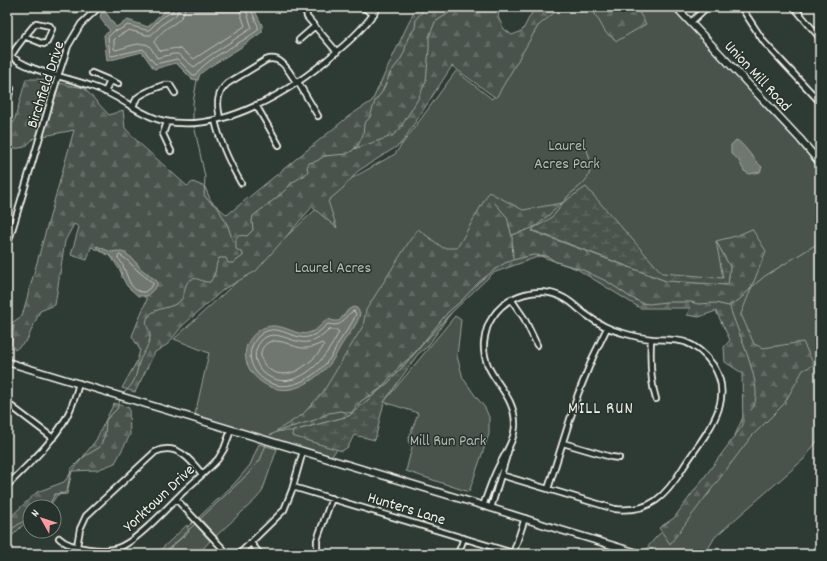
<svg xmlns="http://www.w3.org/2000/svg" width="827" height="561" viewBox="0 0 827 561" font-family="Dekko,sans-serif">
  <defs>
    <pattern id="forest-firs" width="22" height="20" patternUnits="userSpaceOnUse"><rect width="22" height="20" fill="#48524c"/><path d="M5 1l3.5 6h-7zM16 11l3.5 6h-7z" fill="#636b66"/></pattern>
    <pattern id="wetland-marsh" width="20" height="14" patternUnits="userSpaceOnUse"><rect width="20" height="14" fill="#48524c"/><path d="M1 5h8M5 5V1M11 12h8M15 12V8" fill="none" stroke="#636b66"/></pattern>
  </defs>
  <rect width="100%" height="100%" fill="#2e3b34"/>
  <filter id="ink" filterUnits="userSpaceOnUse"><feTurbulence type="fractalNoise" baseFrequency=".025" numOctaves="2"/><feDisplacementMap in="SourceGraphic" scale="8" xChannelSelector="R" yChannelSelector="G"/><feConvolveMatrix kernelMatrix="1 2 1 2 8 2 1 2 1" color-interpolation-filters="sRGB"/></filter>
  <g filter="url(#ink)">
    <path fill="#48524c" stroke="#9ea29a" d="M558,7h118l144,157v273l-16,22 -89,78 -10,17h-63l15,-18 52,-42 38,-86 -5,-76 -42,-37 -176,-55 -56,53 -139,166 -135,-40 15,-66 -35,-14 173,-158 48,-27 61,-83 36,28 48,-76z
      M455,316l6,4 -4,36 6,22 11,16 11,14 4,9v17l-20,58 -63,-21 6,-24 -4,-6 10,-28 -34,-11z
      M259,444l18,5 -15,43 -7,8 -39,36 -17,-19 35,-33 16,-19z
      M193,522l17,19 -12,13h-39z"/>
    <path fill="url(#forest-firs)" stroke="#9ea29a" d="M416,7h84l-2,10 6,12 8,6 10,-4 13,-24h26l-23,19 -42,72 -44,-32 -51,78 -43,27 -15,17 -15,13 9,27 -25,-21 -56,64 -32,18 -42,37 -14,18 -13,8 -20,40 -13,-4 15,-27 3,-11 -8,-14 15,-37 -18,-14 -19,-30 -19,-8 -4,13 -16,-5 8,-28 -5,-3 -9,17 -10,64 -15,6 -13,29 -12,10 -3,-6 -5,1v-19l15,-10 52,-186 -40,8 -9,9 -18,3v-21l7,-7 12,-43h12l46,9 25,27 14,-5 2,18 13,14 49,44 6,-4 12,5 6,14 16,14 122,-99 23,-15z
      M591,7h45l10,17 -29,17 -11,-8z
      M489,192l34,18 39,-7 -30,28 134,50 62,4 2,-18 -14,-26 20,-5 16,-7 14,22 -25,63 13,30 9,4 40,-6 11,23 -11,5 -19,34 -33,33 -81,107 -11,-16 15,-10 69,-93 -1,-52 -17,-11 -1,-15 6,-7 -14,-29 -17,6 -12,-2 3,-7h-50l-63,-39 -37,-13 -47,17 -44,42 -60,67 -40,34 -56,15h-17l26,-16 21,-23 40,-66 3,-16 46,-73 6,-8 25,19h14z
      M114,403l15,5 1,27 -15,28 -18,7 -25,1 -5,23 -10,1 -8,12h-19v13l-7,5 -16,16v-21l30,-28 27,-10 32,-42z
      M187,525l2,7 -27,22h-6z"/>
    <path fill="url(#wetland-marsh)" stroke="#9ea29a" d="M586,187l76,86 61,5 -7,-37 14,26 -2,18 -62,-4 -134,-51 30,-27z
      M449,315l-21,31 -10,8 -34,48 -9,38 -21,-5 -6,12 -6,4 -50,-15 1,-5 56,-15 40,-34z"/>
    <path fill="#6f7770" stroke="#a4a8a0" d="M55,7h37c-12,8 -24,8 -37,0z
      M173,7h80l9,18v7l-22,16 -31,19 -9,7 -2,6 -6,-1 -16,-16 -22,6 -12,-17 -35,9 -3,-26 6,-4 -10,-13 1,-5 3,-1 3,2 9,13 12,-7 20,7c8,-9 14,-15 25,-20z
      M736,140c7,2 18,21 26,27l-2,5 -11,2 -5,-3 -6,-12 -7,-5v-9z
      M97,246l14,6 7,-1 7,2 7,5 8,10 17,13v5l-10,10h-9l-11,-10 -5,-9 -1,-7 -3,-6 -6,-7 -12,-6 -4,-4z
      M353,307l4,1 3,5c-2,12 -11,20 -18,31 -6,10 -10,20 -19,27 -9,8 -20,16 -32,18 -32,6 -64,-34 -33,-58 19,-14 36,6 50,2 9,-2 13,-9 20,-14l6,2h5l9,-11z
      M14,325l-2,18 -5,3v-19z"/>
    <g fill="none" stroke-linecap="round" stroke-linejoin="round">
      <path stroke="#bfc0b8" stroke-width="1" d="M174,7l-2,5 -11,6 -12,12h-3l-18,-5 -9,5 -5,1 -6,6 2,18 2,1 31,-7 12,15 22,-5 16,16h2c14,-19 44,-30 63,-45v-4l-8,-19
        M179,7l-1,4 -2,4 -12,8 -13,12h-5l-17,-5 -11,6 -4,4v9l2,1c8,-2 25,-9 32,-5 4,3 6,9 9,13l16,-4h5l16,13 15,-11 43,-28 -7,-21
        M185,7c-1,12 -9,15 -18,21 -4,3 -11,10 -13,14l6,9c23,-4 16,-5 34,8l51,-33 -5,-14 -1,-5
        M120,255l7,5 11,11 15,12v2l-8,7c-19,1 -17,-25 -27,-34z
        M354,311l2,3c-4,11 -11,18 -17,28 -2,3 -3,6 -4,8 -8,16 -27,32 -45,35 -27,6 -54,-26 -31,-49 16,-16 34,5 49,1 9,-2 14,-8 20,-13 19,4 13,-8 26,-13z
        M329,330h8l2,2c-10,20 -26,43 -49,48 -22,5 -46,-19 -29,-39 13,-15 32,4 47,1 8,-1 15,-6 21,-12z
        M272,341c22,-1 24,15 50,2l2,2c-4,8 -10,13 -17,19 -34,29 -63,-14 -35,-23z"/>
      <path stroke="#a4a8a0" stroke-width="1" d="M193,120v-17l4,-23
        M194,125l11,52 -1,18 3,4 11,9 10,18 4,13 3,3
        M354,149l38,-13 7,-6 19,-31 8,-18 3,-32v-12l6,-15 23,-15
        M494,202l13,15 5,20 1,22
        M512,235c14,-5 31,-9 42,-20 6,-6 9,-14 15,-20 4,-4 10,-7 14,-12 13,-12 6,-29 0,-43
        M730,307c5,21 39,86 21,103
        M124,393c3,-3 6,-6 8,-9 5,-8 5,-16 8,-24 3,-7 9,-14 10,-23 1,-7 -7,-12 -2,-20 7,-11 24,-7 33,-17 5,-6 2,-18 11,-21 6,-2 11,4 18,3 8,-10 4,-15 9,-24h7l2,5h5l10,-7v-3l-7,-4c0,-11 -2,-15 11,-13l6,-6 -1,-9 1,-5 27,-21 13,-13 13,-8 2,-3 -1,-4 2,-4 8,-2 7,-5 22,-2 6,-3 6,-6 5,-10 1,-11 6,-7 5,-16 7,-9 9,-20 9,-12 4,-7 4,-15 7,-10 1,-9 10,-12
        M270,435l14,-6 31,-9 14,-7 11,-2 11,2 10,-12 19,-12 20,-23 12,-10 36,-44 12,-10 19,-20 15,-12 11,-7 8,-3 20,-5 14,1 9,6 25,7 27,13 22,15 12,6 7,1 17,-2h25l7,2 17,-1 14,3 10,-6 14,-14 12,-10 55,-34
        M48,507l7,-13 10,-1 2,-2 4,-22 11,-11 18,-11 5,-13 1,-14 11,-11 3,-9
        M200,519l48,-45 12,-14 6,-15
        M7,532l23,-15
        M164,554l31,-30"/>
      <defs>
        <path id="street" d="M309,7l-3,4 1,6 30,35
          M362,7l12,7
          M741,7l23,35 56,60
          M794,7l26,31
          M691,22l16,-15
          M299,40l16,-14
          M7,53c21,19 57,23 84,33 12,4 24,10 35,17 12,7 24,15 38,18 59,13 129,-31 171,-68 16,-13 32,-28 43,-46
          M7,63c8,-16 18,-27 29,-40l14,3 2,3 -5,13 -3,2 -20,-8
          M92,73l26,11
          M298,82l20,34
          M7,88l4,1 -4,12
          M105,92l5,-11
          M256,105l23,40
          M133,107c1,-3 2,-6 4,-9 6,-5 27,-15 33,-13l5,8
          M220,118c-3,-14 -4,-25 8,-35l38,-23c16,-6 23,13 31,23
          M215,120c5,23 14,42 26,63
          M167,122l-4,12 8,17
          M7,247l51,-171 10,-30 13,-22 18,-17
          M511,299l13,19 13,27
          M651,339c-1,20 -1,41 5,60
          M7,403l46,35
          M563,443l48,14 8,1
          M7,486c21,-22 44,-41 59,-68 6,-11 10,-23 13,-35
          M293,487l223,67
          M548,489l30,-95 15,-37 14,-29
          M176,499l52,55
          M483,506c4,-11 8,-23 13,-34 7,-16 19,-31 19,-48 0,-34 -33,-46 -31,-81 1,-9 3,-18 8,-25 15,-24 48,-33 72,-20 8,4 14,11 21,16 12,9 24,16 38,19 10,3 19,5 29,6 11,1 22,0 33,3 11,4 21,13 28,23 25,38 -11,72 -30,103 -17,28 -33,45 -68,41l-114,-34
          M491,508l18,-60
          M59,538c11,11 47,15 61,9 18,-7 50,-42 65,-57 11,-10 23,-20 33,-31l6,-10 7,-19
          M251,543l9,11
          M77,546l3,-17 6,-13 69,-64c21,-10 35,7 47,22
          M239,554l45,-44 8,-20 11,-39
          M317,554v-14l15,-42
          M458,554l6,-16
          M513,554l12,-36"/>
        <path id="secondary" d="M676,7l124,132 20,24
          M7,362l484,146 60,19 90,27"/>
      </defs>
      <use href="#street" stroke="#f4f1e8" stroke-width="8"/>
      <use href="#secondary" stroke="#f4f1e8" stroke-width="9"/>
      <use href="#street" stroke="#26332d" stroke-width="4.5"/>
      <use href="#secondary" stroke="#26332d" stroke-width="6"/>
    </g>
  </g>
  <g text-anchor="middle" stroke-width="3" stroke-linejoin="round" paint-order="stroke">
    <g font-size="16" fill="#f4f1e8" stroke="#26332d">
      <text transform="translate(759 75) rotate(47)" y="6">Union Mill Road</text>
      <text transform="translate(44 84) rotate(-72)" y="6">Birchfield Drive</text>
      <text transform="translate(158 497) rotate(-43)" y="6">Yorktown Drive</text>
      <text transform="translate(407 507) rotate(17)" y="6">Hunters Lane</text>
    </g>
    <g font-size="16" fill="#b8b9b1" stroke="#26332d">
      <text x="567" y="150">Laurel<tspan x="567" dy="18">Acres Park</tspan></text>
      <text x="333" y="272">Laurel Acres</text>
      <text x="448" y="445">Mill Run Park</text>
    </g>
    <g font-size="17" letter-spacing="1" fill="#f4f1e8" stroke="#26332d">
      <text x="601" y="413">MILL RUN</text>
    </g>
  </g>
  <rect width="827" height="561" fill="none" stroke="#26332d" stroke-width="24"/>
  <rect x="12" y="12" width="803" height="537" fill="none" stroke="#f4f1e8" stroke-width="1.5" filter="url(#ink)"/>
  <g transform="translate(42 519) rotate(309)"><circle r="19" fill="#26332d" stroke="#787f78"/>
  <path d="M0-3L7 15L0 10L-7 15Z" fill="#ff9aa2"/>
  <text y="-6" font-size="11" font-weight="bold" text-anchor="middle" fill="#f4f1e8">N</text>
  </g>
</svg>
